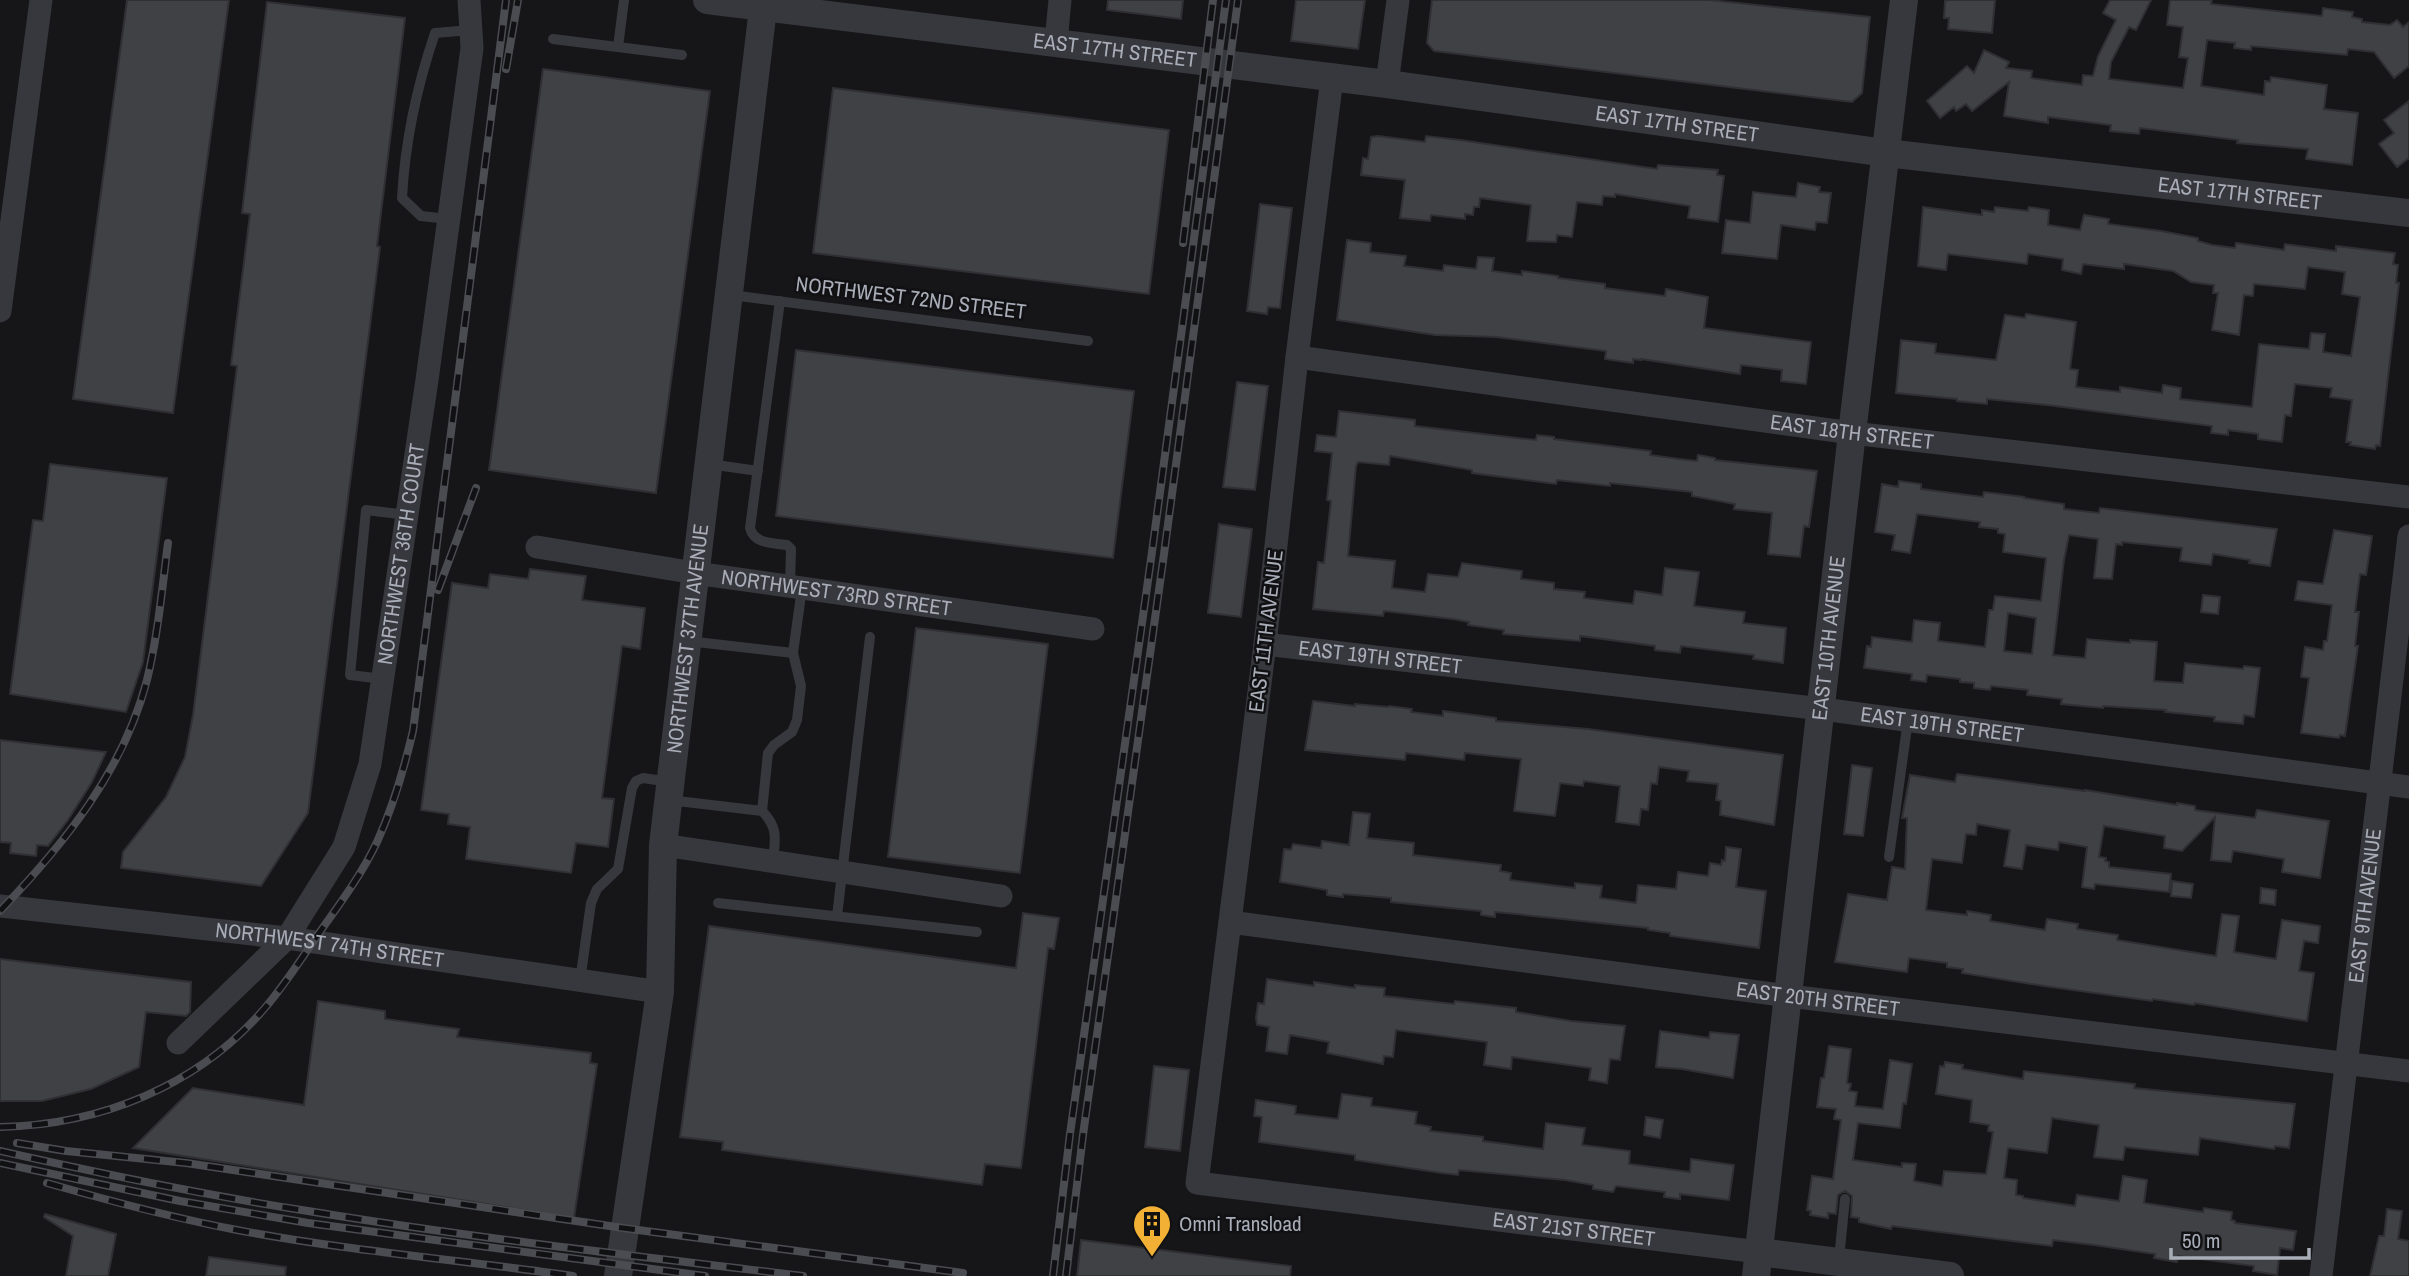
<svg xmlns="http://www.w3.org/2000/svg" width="2409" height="1276" viewBox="0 0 2409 1276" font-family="'Archivo Narrow',sans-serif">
  <rect width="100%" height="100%" fill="#161618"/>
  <path fill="#404145" stroke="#303034" stroke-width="2" fill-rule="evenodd" d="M127,0h102l-56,413 -100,-14z
    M1108,0h75l-2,19 -74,-9z
    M1296,0h69l-7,49 -67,-8z
    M1432,0h278l160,17 -8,76 -10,9 -418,-51 -7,-8z
    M1950,0h45l-3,33 -44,-4 1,-11h-5l1,-17z
    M2110,0h41l-15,30 -7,-3 -18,35 -2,17 74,9 5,-30 -9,-1 4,-30 -16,-2 3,-25h42l-1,4 111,12 1,-8 30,4 -1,5 10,2v3l28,3 7,-5 6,7 6,-5v44l-15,12 -20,-26 -26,-3 -1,6 -96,-9v4l-17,-2 1,-5 -28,-3 -6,46 63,9 1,-14 5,1 1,-5 56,8 -3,24 34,4 -6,52 -46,-6 2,-10 -71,-6 1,-3 -98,-12 -1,6 -29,-3 1,-6 -63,-8v6l-44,-7 5,-34 -37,29 -6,-7 -10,7 -2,-4 -14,11 -13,-17 40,-35 7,7 10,-23 25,12 -3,6 26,3 -1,7 51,7 1,-10 10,1 5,-20 18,-36 -13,-7z
    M267,2l138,16 -28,228 3,1 -72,566 -47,73 -140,-18 2,-16 43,-55 19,-40 8,-42 44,-349 -6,-1 19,-151 -8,-1z
    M543,69l167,22 -54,402 -167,-23z
    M833,88l336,42 -20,164 -336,-41z
    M2409,101v57l-12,9 -18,-23 15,-11 -10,-13z
    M1378,136l47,6 1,-6 34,4 197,29 1,-4 60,5 -1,5 7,1 -6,46 -30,-4 2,-12 -75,-12v3l-12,-1 -1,9 -25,-3 -5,35 -15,-2 -1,7 -29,-1 4,-36 -51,-7 -1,9h-5l-1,8 -8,-1v5l-34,-4 -1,6 -30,-3 5,-38 -44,-5 2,-17 5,1 3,-22z
    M1798,183l22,4 -1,5 12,1 -4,30 -11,-1 -1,8 -34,-5 -4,34 -55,-6 4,-33 24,3 3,-31 43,5z
    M1260,204l32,4 -12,100 -12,-1 -1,7 -20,-3z
    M1923,207l59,8v-5l12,2 1,-5 33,4 1,-4 20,3 -1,15 32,5 4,-15 25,4 -1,5 53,7 37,7v3l14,4 23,3 1,-5 48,7 1,-6 51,7v-5l59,7 -2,11 5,1 -2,18h3l-19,163 -4,-1 -1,4 -25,-4 1,-3h-5l6,-42 -22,-3 2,-9 -37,-4 -4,32 -6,-1 -3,27 -24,-3v-5l-30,-4v5l-17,-2 1,-7 -165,-21 -60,-6v5l-30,-3v-2l-61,-6 5,-53 35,4 -1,9 61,7 9,-45 20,3 1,-4 50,8 -6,47 8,1 -2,17 44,5v-5l42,6 1,-8 18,3 -1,11 72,8 7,-63 50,5 2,-16 14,1 -2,18 28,4 9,-59 -18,-3 3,-22 -37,-5 -3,22 -51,-5 -1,12 -9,-1 -5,40 -27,-5 6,-37h-5l1,-8 -23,-3 -18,-11 -49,-7v5l-41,-5 -2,10 -19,-4 1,-11 -35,-5 -1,10 -79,-10 -2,16 -28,-4z
    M1347,240l24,3 -1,9 36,4 -2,10 39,5 1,-6 32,4 2,-12 16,1 -2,13 30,4v-4l36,5v2l47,6v4l60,8 1,-7 42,8 -4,31 107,14 -5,42 -25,-3 1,-11 -41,-5 -1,9 -99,-15v1l-8,-1v4l-28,-4 1,-8 -110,-14 -61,-2 -98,-15z
    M796,350l338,41 -21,167 -337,-42z
    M1237,382l31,4 -13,104 -32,-3z
    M1339,411l76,9v6l112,13 9,1 1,-5 17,2v2l97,12 -1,4 29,4 18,2 1,-6 17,3v2l102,11 -8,56 -5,-1 -4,31 -32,-3 4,-41 -38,-4 1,-5 -43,-8v-4l-82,-9v3l-53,-6 -1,4 -84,-11v-3l-82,-14 -1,9 -31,-3 -2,4 -8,90 47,5 -3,27 33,4 3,-18 30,3 4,-14 60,8 -1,8 33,4v6l31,3 -1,6 49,6 2,-13 27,4 3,-27 34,4 -5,34 51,6 -2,11 43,5 -3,35 -30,-4 1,-4 -73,-9 -1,7 -25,-3v-4l-75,-10v5l-77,-7 1,-4 -36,-5 1,-3 -16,-3 -69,-8 -1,5 -70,-7 5,-47 6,1 7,-62 -4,-1 5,-47 -17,-2 2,-16 19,2z
    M50,464l117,14 -24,184 -17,50 -116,-18 23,-174 10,1z
    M1899,481l22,3v5l62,8 1,-5 40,5v1l40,6v5l35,4 1,-5 177,21 -7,37 -21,-3 1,-3 -37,-6 -2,11 -31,-4 2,-13 -60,-6v3l-6,-1 -4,35 -18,-1 4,-39 -29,-4 -5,25 -11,95 32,3 2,-19 43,4v-3l27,2 -3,39 29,2 2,-20 58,6 1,-3 16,2 -6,49 -10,-2 -1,9 -29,-3 1,-4 -50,-5 1,-2 -63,-4v2l-42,-4 1,-5 -35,-4 1,-5 -37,-4 -1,4 -16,-2v-5l-14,-1v-3l-33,-4 -1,7 -15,-2 1,-6 -48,-6 3,-22 4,1 1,-10 40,5 2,-22 26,3 -2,18 47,6 4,-37h4l2,-14 46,5 5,-43 -43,-6 2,-18 -7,-1v-4l-19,-2 1,-5 -63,-8 -7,39 -18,-3 3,-15 -20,-3 7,-48 16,3zM2008,613l28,5 -4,36 -28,-3z
    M1219,524l33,5 -11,88 -33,-4z
    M2334,530l38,6 -6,39 -6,-1 -5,38h4l-4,34h3l-13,90 -5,-1 -1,3 -38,-5 8,-55 -8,-1 4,-30 18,3 1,-9h3l5,-36 -37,-5 3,-19 25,3z
    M530,569l56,7 -4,24 63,8 -5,41 -18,-3 -20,152 12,1 -6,48 -32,-4 -5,30 -105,-14 4,-32 -22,-3 1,-10 -28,-4 31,-227 36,5 2,-14 38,5z
    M2203,595l17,2 -2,17 -17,-2z
    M916,628l132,16 -28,229 -132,-16z
    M1313,701l42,5v-2l33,3 1,-1 23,3 -1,3 32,4v-5l53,7v3l92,8 195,26 -9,70 -54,-10 1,-14 -5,-1 2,-16 -31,-3 2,-10 -30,-4 -2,17 -6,-1 -3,27 -7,-1 -2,16 -23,-3 4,-36 -36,-5 -1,5 -23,-3 -5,33 -41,-5 7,-52 -56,-6 -1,7 -58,-7 -1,7 -100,-10z
    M0,740l106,12 -14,30 -24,38 -20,26 -11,-1 -1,11 -26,-3 1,-10 -11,-1z
    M1852,765l20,3 -9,68 -19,-2z
    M1957,774l128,17v-1l92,15v-2l18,3v4l60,8 2,-8 72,11 -9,57 -38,-6 2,-13 -49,-8h-2l-2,11 -20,-2 4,-43 -33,34 -18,-3 1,-12 -61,-10 -5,31 7,1 -1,3 4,1v5l62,7 -2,18 -74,-8 -1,5 -12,-2 5,-40 -28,-5 -1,8 -32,-5 -4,24 -18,-3 6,-36 -33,-6 -1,11 -10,-1 -4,29 -30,-4 -6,51 41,5v-4l24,4 -1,6 55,9 2,-11 31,5 -1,5 41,6 -1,5 99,16 6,-42 17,2 -5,36 42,7 6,-39 38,6 -2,17 -14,-2 -5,30 15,2 -7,48 -112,-18 -1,2 -41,-6 -1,2 -108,-15 -82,-13 1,-4 -16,-2v-4l-38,-5 -2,14 -72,-10 13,-68 39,6 5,-33 13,2 2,-51h-5l8,-43 45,7z
    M1353,812l17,2 -3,24 47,5 -1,12 88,10 -1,6 11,2 -1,7 65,8v-5l27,3 -2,12 36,5 2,-18 38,4 2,-17 30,4 2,-13 11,2 1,-5 3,1 1,-14 15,2 -5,38 30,4 -7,57 -89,-12v-3l-22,-3v-2l-142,-15 -11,-1v5l-14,-2v-4l-90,-9v-4l-48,-4v3l-16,-2v-5l-47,-8 4,-33 7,1 2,-6 28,4 1,-7 27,4z
    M2172,881l21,3 -2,14 -20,-2z
    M2261,888l15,2 -1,15 -15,-2z
    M1023,913l36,5 -5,31 -6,-1 -27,220 -36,-4 -3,21 -260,-35 1,-8 -43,-5 29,-211 307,42z
    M0,959l191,23 -1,30 -4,4 -40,-4 -7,55 -48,22 -49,12h-42z
    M1267,979l47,7v-4l41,6v-3l30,3 -1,8 70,8 1,-3 61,7v4l55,9 54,5 -5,34 -10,-1 -3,24 -18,-3 2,-12 -79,-11 -1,12 -27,-4 3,-23 -91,-12 -3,27 -9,-1 -1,8 -56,-11 2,-11 -39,-7 -3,19 -21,-3 3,-24 -12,-2 -1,-7 2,-15 6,1z
    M318,1001l67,10v8l74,10 -2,8 134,16 -1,10 7,1 -23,154 -441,-70 60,-60 111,17z
    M1660,1031l49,7 1,-6 29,3 -6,43 -51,-9 -26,-2z
    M1829,1046l22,3 -4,34 4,1 -2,7 8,1 -2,14 28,3 7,-49 22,4 -6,40 -3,-1 -3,25 -42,-5 -5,37 49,7v-4l14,1 -2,17 28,5 2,-15 42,3 7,-42 -5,-1 1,-6 -19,-3 2,-22 -36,-6 4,-28 4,1 1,-5 18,3 -1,4 61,10 1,-8 111,13 -1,4 161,16 -6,44 -14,-2 -1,3 -74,-11 -2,17 -73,-8 -2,13 -29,-3 5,-32 -47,-7 -5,35 -39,-5 -4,30 13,2 -1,15 7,1v2l52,8 2,-11 42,6 4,-25 24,4 -3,23 59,9 1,-4 28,4 -1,8 4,1v2l61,8 -3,19 -13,-2 -3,27 -24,-4 1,-5 -76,-10 -1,6 -23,-4 1,-4 -61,-9 -41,-5 -1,6 -160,-20 -1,3 -32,-7v-4l-8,-1 1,-21 -7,-5 -7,4 -2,19 -8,-1v5l-18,-3 1,-4 -4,-1 5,-34 21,3 8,-59 -7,-1 2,-10 -19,-2 4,-29h3z
    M1154,1066l35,4 -9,81 -35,-4z
    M1342,1094l30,4 -1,8 46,6 -2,12 16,3 -1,4 53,6v4l60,8 3,-26 39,5 -3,17 48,6 -1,13 61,8 1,-13 43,6 -5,35 -49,-6v5l-16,-2 1,-5 -49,-6 -3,6 -20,-3v-4l-28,-5 -106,-10 -1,5 -16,-2 -87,-13v-5l-96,-13 3,-25 -8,-1 2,-16 40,6 -1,8 43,5z
    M1646,1117l17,3 -3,18 -16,-3z
    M2387,1209l15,2 -4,28 11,2v35h-39l9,-40h5z
    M45,1214l71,20 -8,42h-42l7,-40 -29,-19z
    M1081,1240l210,26 -1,10h-213z
    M209,1257l77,10 -1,9h-79z"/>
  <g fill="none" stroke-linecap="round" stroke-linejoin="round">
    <path stroke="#37383d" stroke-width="10" d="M553,39l129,16
      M618,47l6,-47
      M448,219l-27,-3 -19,-18c3,-56 15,-112 33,-165l36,-3
      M731,295l357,46
      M780,301l-30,227c4,16 23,15 37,17l4,4 -1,37
      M709,464l49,7
      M688,641l105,12
      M383,679l-33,-4 16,-165 41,5
      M669,800l93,11c17,17 13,29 11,50
      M762,811l6,-58 6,-8 18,-13 5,-12 4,-34 -8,-33 9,-65
      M1889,857l19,-137
      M718,903l259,29
      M837,916l33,-279
      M580,981l11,-78 6,-14 21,-20 14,-81 4,-7 7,-3 27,4
      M1839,1259l6,-60"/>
    <g stroke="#37383d" stroke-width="23">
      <path d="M1056,42l4,-42"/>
      <path id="s1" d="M1332,78l-35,279 -32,287 -68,539 562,69"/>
      <path d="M1387,84l11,-84"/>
      <path d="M0,311l41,-311"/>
      <path id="s2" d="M1297,357l555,76 557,64"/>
      <path id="s3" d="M537,547l158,26 398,56"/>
      <path id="s4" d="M1265,644l557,65 587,78"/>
      <path d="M663,845l338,51"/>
      <path id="s5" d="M0,906l287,32 373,54"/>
      <path id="s6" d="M1230,922l559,74 620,75"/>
      <path id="s7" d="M178,1043l109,-105 57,-91 26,-83 57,-384 45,-332 -3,-48"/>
      <path id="s8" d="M2321,1276l88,-740"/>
    </g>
    <g stroke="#37383d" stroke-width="28">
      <path id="s9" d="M707,0l680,84 499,69 523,60"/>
      <path d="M1759,1252l191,24"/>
      <path id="s10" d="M618,1276l42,-284 3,-147 101,-845"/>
      <path id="s11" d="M1756,1276l96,-843 52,-433"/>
    </g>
    <defs>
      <path id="rail" d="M506,69l12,-69
        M1183,243l30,-243
        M438,590l38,-102
        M0,911c64,-67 123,-139 147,-231 11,-45 15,-91 21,-137
        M0,1127c100,-2 198,-41 264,-118 19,-22 36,-48 53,-73 21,-30 44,-60 60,-94 16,-35 27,-73 36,-111l93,-731
        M17,1143l49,8 120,12 437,65 340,45
        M0,1151c102,23 204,44 308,60 164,27 330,45 495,65
        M0,1163l180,38 128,22 397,53
        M47,1183c63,18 126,35 190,47 111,21 225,30 336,46
        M1053,1276l17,-142 82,-582 74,-552
        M1066,1276l17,-141 81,-581 74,-554"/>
    </defs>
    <use href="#rail" stroke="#4a4c52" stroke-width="8"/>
    <use href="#rail" stroke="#111113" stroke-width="5" stroke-dasharray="16" stroke-linecap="butt"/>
  </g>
  <defs>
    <symbol id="building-pin" viewBox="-11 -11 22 30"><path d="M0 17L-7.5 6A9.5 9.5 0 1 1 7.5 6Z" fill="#f2b134" stroke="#111113"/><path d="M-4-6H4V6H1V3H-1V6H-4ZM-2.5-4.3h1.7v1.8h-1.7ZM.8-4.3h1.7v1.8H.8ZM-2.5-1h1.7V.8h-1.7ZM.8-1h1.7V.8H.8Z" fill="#111"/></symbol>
  </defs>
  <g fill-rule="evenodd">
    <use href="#building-pin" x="1130" y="1202" width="44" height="60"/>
  </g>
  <g text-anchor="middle" stroke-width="5" stroke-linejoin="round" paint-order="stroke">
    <g font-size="21" fill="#a8adb8" stroke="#111113">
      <text dy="7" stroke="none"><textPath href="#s9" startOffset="411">EAST 17TH STREET</textPath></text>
      <text dy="7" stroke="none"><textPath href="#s9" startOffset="978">EAST 17TH STREET</textPath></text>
      <text dy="7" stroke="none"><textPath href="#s9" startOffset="1545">EAST 17TH STREET</textPath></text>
      <text transform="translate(911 298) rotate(7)" y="7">NORTHWEST 72ND STREET</text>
      <text dy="7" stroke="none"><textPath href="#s2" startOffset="560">EAST 18TH STREET</textPath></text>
      <text dy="7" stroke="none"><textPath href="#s7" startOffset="558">NORTHWEST 36TH COURT</textPath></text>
      <text dy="7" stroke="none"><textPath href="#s3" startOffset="303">NORTHWEST 73RD STREET</textPath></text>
      <text transform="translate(1266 631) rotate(-83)" y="7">EAST 11TH AVENUE</text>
      <text dy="7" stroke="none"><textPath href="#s10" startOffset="642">NORTHWEST 37TH AVENUE</textPath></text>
      <text dy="7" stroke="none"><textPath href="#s11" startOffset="642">EAST 10TH AVENUE</textPath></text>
      <text dy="7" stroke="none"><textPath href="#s4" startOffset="116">EAST 19TH STREET</textPath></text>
      <text dy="7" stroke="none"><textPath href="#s4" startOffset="682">EAST 19TH STREET</textPath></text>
      <text dy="7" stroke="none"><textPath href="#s8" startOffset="373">EAST 9TH AVENUE</textPath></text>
      <text dy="7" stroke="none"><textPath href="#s5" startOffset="332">NORTHWEST 74TH STREET</textPath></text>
      <text dy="7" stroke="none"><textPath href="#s6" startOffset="593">EAST 20TH STREET</textPath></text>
      <text dy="7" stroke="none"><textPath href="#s1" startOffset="1493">EAST 21ST STREET</textPath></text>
    </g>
    <g font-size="21" fill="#a8adb8" stroke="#111113" text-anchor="start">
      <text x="1179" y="1231">Omni Transload</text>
    </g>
  </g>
  <path d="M2171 1248v10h138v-10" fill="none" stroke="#a8adb8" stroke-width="3.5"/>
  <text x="2182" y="1248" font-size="21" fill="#a8adb8" stroke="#111113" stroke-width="5" paint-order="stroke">50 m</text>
</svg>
